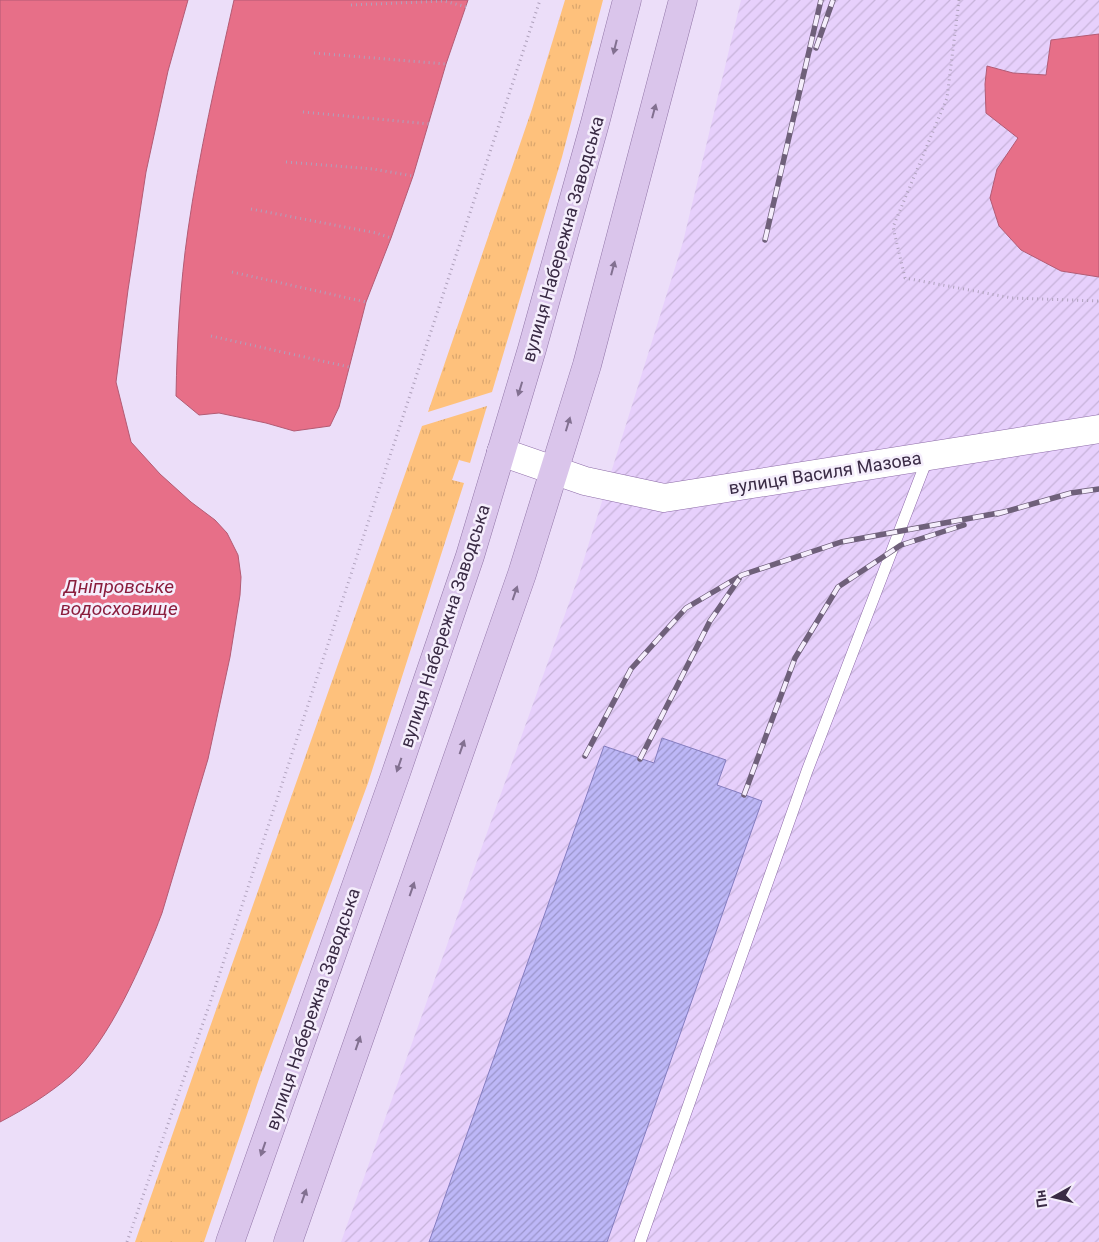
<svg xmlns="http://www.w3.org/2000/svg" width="1099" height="1242" viewBox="0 0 1099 1242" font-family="Roboto,sans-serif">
  <defs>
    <pattern id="industrial-furrows" width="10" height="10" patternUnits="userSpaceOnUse" patternTransform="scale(1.25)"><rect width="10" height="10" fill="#e7d0fc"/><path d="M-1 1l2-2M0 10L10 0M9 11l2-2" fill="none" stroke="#c7b3d9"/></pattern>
    <pattern id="grass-tufts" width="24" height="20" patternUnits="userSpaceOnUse" patternTransform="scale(1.25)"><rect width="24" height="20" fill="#fec17c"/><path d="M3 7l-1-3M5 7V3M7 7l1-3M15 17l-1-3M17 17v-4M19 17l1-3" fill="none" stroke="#daa66d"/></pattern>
    <pattern id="building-hatch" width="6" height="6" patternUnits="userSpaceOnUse" patternTransform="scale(1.25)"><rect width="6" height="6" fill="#bdb7f7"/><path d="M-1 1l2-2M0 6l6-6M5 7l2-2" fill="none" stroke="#9b95ca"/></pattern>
  </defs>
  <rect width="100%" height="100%" fill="#ecdef9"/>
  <path fill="url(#industrial-furrows)" d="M741,0h358v1242h-758l238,-667 104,-333z"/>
  <path fill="url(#grass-tufts)" d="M565,0h38l-41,157 -70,235 -64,20 104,-303z
    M487,406l-17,57 -11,-3 -7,20 12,3 -96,300 -109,296 -55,163h-69l63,-181 224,-635z"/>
  <path fill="#e76f88" stroke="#b35b74" d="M0,0h188l-20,71 -22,101 -18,118 -12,92 15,60 29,32 31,28 24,18 12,13 11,22 3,22 -1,18 -10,62 -22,102 -46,154c-18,48 -53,129 -92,163 -21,18 -45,33 -70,46z
    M234,0h234l-22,64 -33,112 -22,62 -25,64 -27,105 -9,19 -36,5 -28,-8 -47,-10 -20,2 -23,-19c1,-55 4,-111 12,-166 11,-77 29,-154 46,-230z
    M1099,34v243l-38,-6 -40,-21 -22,-24 -9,-28 7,-29 21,-31 -32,-25 -1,-29 2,-18 26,7 33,2 5,-35z"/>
  <path fill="url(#building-hatch)" stroke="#857dbf" d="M662,738l64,22 -9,25 45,16 -155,441h-178l175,-496 50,17z"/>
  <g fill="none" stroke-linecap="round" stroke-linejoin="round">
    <defs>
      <path id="service" d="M640,1242l167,-471 121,-314"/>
      <path id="tertiary" d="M501,452l84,29 79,17 435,-69"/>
      <path id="primary" d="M230,1242l166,-469 74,-217 62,-207 63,-226 32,-123
        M288,1242l234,-668 65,-209 96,-365"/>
    </defs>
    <use href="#service" stroke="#8c6aa7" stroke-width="12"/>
    <use href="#tertiary" stroke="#8c6aa7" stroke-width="29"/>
    <use href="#primary" stroke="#9276a8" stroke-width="29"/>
    <path stroke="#afa1bc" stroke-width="3" stroke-dasharray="1 4" stroke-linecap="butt" d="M959,0l-12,98 -54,129 12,51 107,20 87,3
      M351,5l93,-4 23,6
      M314,53l132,11
      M303,112l127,12
      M286,162l87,7 40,7
      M251,209l125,24 15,5
      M232,272l134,30
      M211,336l138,31
      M127,1242l83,-239 330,-1003"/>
    <use href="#service" stroke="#fff" stroke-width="11"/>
    <use href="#tertiary" stroke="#fff" stroke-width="28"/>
    <use href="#primary" stroke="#dac5eb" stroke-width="28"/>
    <defs>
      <path id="rail" d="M816,48l17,-48
        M765,240l56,-240
        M997,514l74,-21 28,-4
        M585,756l46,-87 55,-61 56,-33 99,-33 163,-30
        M640,759l70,-138 29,-42
        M744,795l51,-137 43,-71 63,-42 63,-20"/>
    </defs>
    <use href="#rail" stroke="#6f607a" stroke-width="5.5"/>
    <use href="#rail" stroke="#f5eefc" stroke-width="4" stroke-dasharray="11" stroke-linecap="butt"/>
  </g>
  <defs><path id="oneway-solid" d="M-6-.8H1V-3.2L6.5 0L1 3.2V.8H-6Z" transform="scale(1.25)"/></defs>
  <g fill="#827090">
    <use href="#oneway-solid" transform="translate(615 47) rotate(104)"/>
    <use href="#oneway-solid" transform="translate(654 111) rotate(-75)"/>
    <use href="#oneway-solid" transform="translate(613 268) rotate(-75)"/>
    <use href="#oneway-solid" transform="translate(520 389) rotate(107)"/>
    <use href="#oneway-solid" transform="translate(568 424) rotate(-73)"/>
    <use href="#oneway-solid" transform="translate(515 593) rotate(-71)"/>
    <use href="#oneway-solid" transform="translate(462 747) rotate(-71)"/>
    <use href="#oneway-solid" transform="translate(399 765) rotate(109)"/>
    <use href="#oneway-solid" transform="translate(412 889) rotate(-71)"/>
    <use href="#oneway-solid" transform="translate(358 1043) rotate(-71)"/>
    <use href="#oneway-solid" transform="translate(263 1149) rotate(109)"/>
    <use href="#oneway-solid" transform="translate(304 1196) rotate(-71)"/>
  </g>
  <g text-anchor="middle" stroke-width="5" stroke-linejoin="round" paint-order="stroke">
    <g font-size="18" fill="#3a2b45" stroke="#f5eefc">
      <text transform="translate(563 239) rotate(-74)" y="6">вулиця Набережна Заводська</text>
      <text transform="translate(825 473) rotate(-9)" y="6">вулиця Василя Мазова</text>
      <text transform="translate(445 626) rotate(-72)" y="6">вулиця Набережна Заводська</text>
      <text transform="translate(313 1009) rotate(-71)" y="6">вулиця Набережна Заводська</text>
    </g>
    <g font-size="19" font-style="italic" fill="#8a1d3d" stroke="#f5eefc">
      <text x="119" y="593">Дніпровське<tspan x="119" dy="22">водосховище</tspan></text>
    </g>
  </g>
  <g transform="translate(1054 1197) rotate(262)" stroke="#f5eefc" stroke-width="4" paint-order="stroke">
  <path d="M0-4L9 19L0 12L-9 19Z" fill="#3a2b45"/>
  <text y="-8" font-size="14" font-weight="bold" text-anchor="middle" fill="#3a2b45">Пн</text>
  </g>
</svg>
